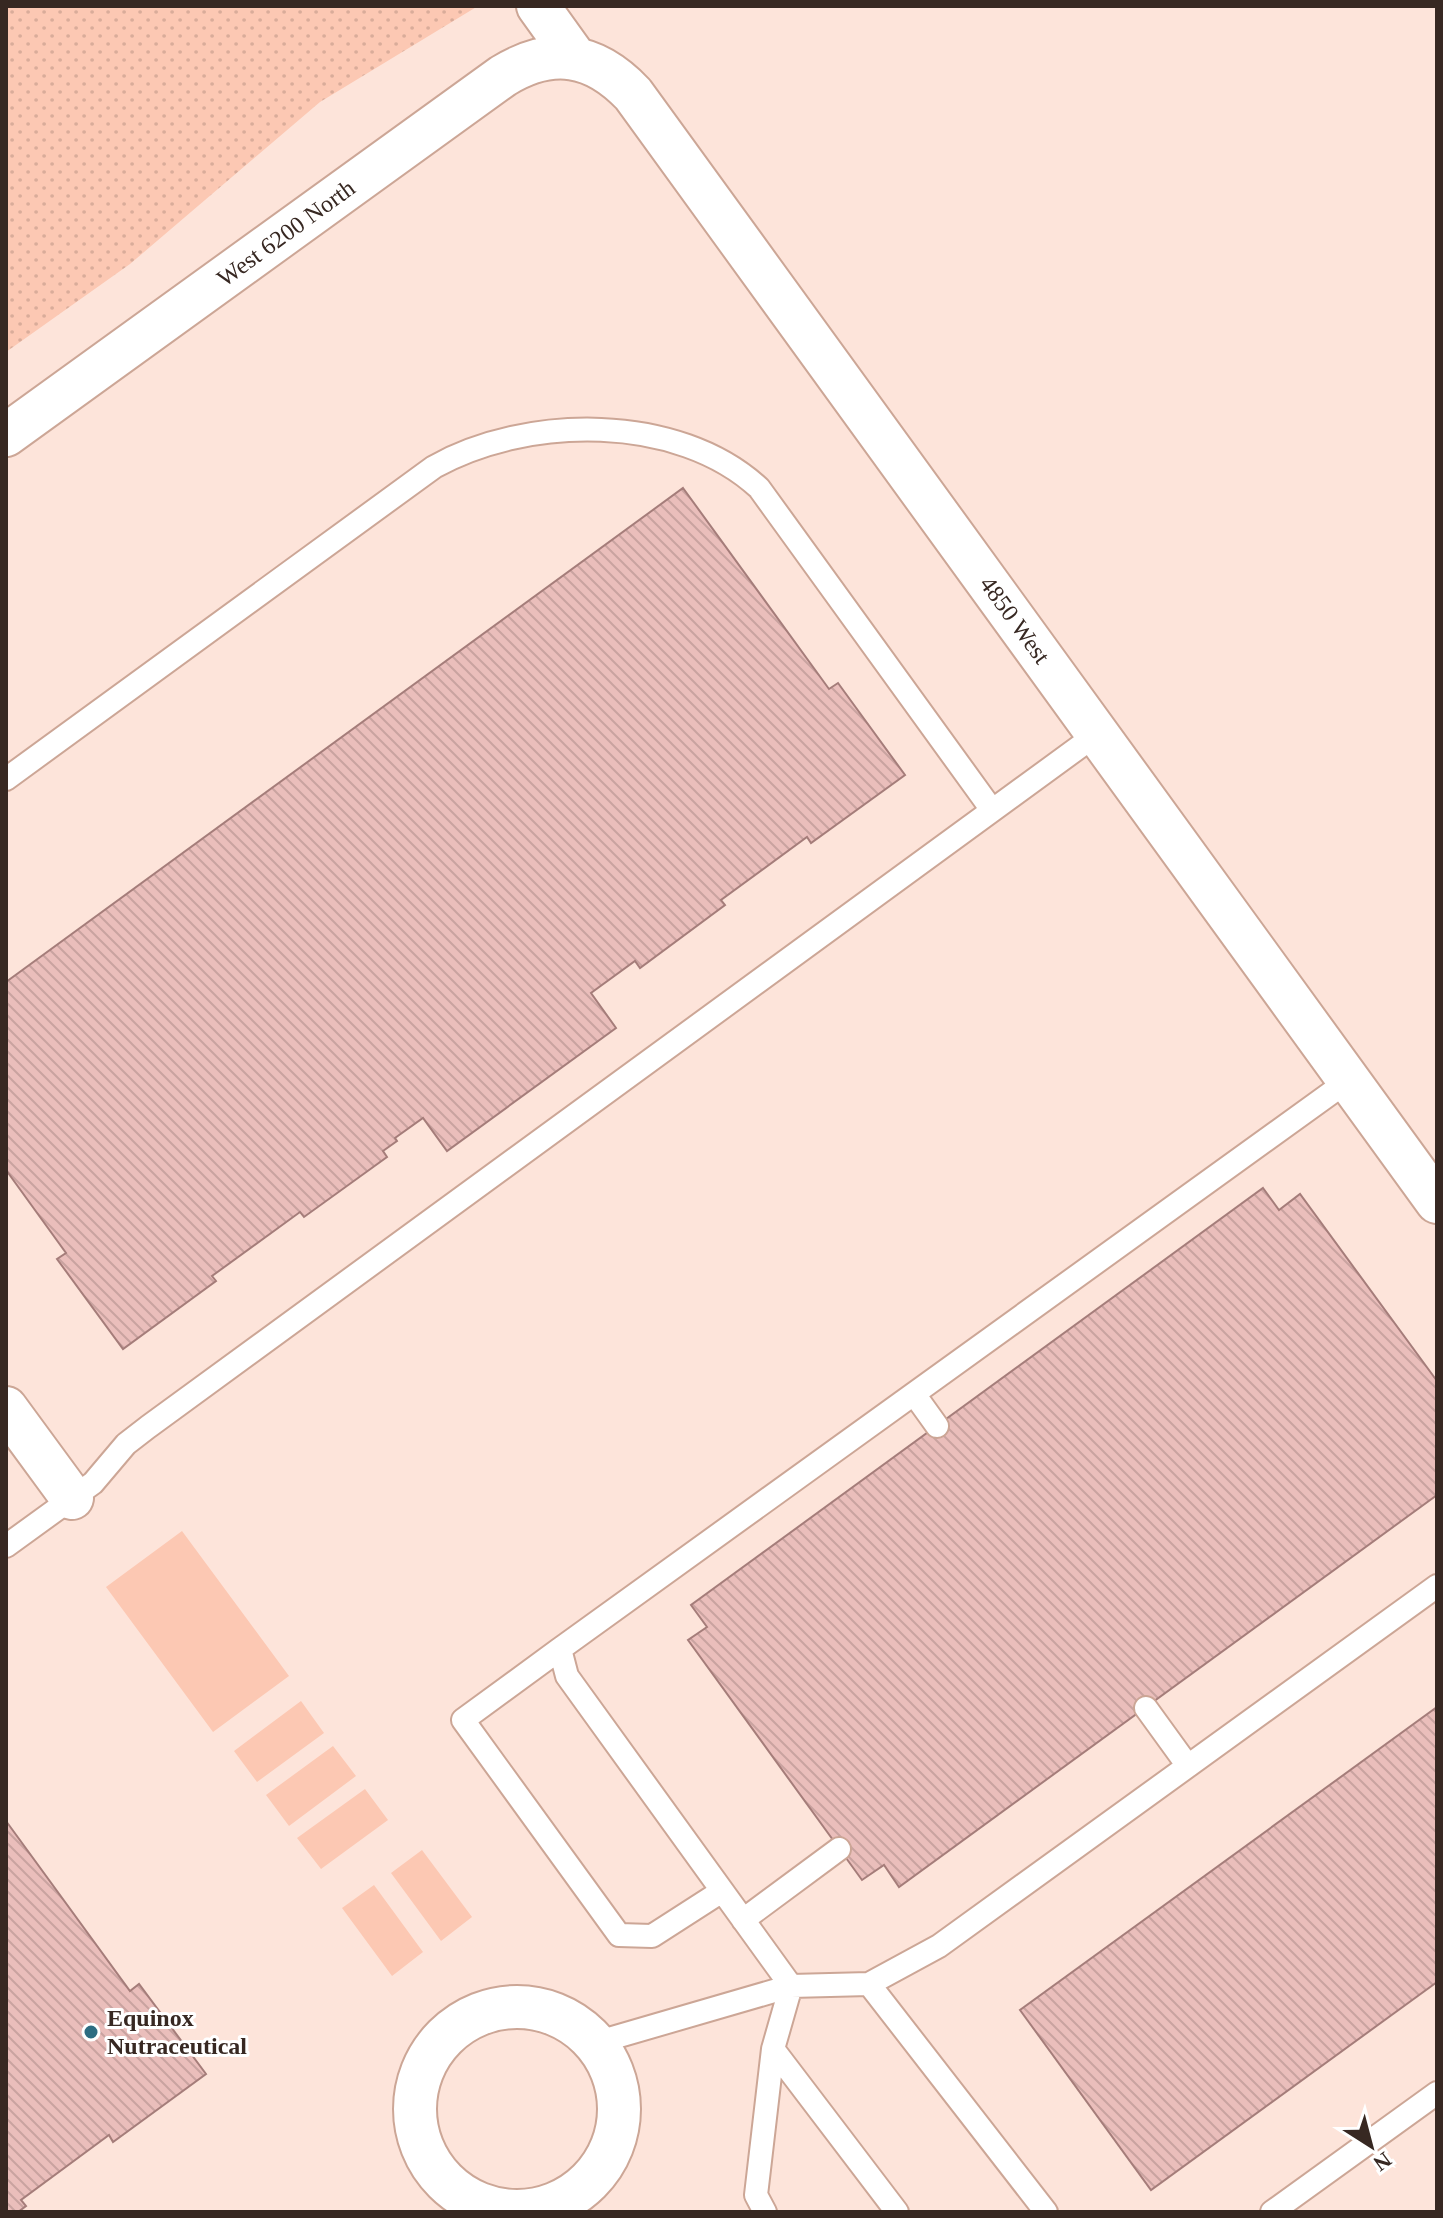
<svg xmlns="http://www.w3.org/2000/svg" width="1443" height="2218" viewBox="0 0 1443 2218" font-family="'Times New Roman',serif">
  <defs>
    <pattern id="grass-dots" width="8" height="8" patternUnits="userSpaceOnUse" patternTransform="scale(2)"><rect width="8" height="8" fill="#fcc8b3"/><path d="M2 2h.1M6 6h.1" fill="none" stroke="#d9ac9a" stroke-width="1.8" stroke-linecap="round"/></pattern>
    <pattern id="building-back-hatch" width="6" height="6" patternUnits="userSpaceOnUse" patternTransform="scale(2)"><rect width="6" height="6" fill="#eabebb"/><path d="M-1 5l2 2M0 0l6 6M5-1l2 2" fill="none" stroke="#c9a3a0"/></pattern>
  </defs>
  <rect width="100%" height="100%" fill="#fde4da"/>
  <path fill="url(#grass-dots)" d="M6,6h472l-158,96 -190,162 -124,88z"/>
  <path fill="#fcc8b3" d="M182,1531l107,145 -76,56 -107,-145z
    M301,1701l23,32 -67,49 -23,-31z
    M333,1746l23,30 -67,50 -23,-31z
    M365,1789l23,31 -67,49 -24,-31z
    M422,1850l50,67 -31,24 -50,-68z
    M374,1885l49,67 -31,24 -50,-68z"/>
  <path fill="url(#building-back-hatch)" stroke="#a57d7a" stroke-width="2" d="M683,488l146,201 9,-6 67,92 -94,68 -4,-6 -86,63 4,5 -85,63 -5,-7 -44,32 25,35 -169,123 -24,-33 -28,20 2,3 -14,10 4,6 -83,60 -4,-5 -88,64 4,5 -93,68 -66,-90 9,-6 -60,-83v-188z
    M1263,1188l16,22 21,-16 137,187v114l-538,392 -15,-22 -22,15 -174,-240 19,-13 -16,-22z
    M1437,1707v275l-286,208 -131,-180z
    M6,1821l124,170 9,-7 67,90 -93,68 -4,-7 -88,65 5,6 -8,6h-12z"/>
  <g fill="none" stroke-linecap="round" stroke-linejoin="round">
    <defs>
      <path id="service" d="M6,779l428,-312c93,-52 244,-54 325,21l233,322
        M914,1394l23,32
        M6,1546l87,-63 33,-39 22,-17 949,-693
        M560,1649l-97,71 156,215 33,1 70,-45
        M1146,1708l42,58
        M743,1920l96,-71
        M869,1984l177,228
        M595,2043l196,-57 78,-2 70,-38 498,-360
        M773,2049l124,163
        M765,2212l-9,-17 17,-146 18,-63 -224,-310 -7,-27 789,-569
        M1272,2212l165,-119"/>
      <path id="minor" d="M538,6l38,53
        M6,435l497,-359c49,-30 91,-23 130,18l804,1108
        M6,1408l66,90
        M415 2109a102 102 0 1 1 204 0a102 102 0 1 1-204 0Z"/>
    </defs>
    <use href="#service" stroke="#cca696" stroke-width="26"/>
    <use href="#minor" stroke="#cca696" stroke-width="46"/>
    <use href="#service" stroke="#fff" stroke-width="22"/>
    <use href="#minor" stroke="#fff" stroke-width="42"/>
  </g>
  <circle fill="#2d6c81" stroke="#fff" stroke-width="3" cx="91" cy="2032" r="8"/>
  <g text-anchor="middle" stroke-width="6" stroke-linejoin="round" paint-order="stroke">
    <g font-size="24" fill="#372822" stroke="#fff">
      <text transform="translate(286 233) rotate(-36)" y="8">West 6200 North</text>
      <text transform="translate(1015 620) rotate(54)" y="8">4850 West</text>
    </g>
    <g font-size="24" font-weight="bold" fill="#372822" stroke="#fff" text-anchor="start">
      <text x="107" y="2026">Equinox<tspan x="107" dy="28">Nutraceutical</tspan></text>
    </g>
  </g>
  <rect width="1443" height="2218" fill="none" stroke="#372822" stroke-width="16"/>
  <g transform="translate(1371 2146) rotate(144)" stroke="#ffffff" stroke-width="6" paint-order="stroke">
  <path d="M0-6L14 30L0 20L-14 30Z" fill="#372822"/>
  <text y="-12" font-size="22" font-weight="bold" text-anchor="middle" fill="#372822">N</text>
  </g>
</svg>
